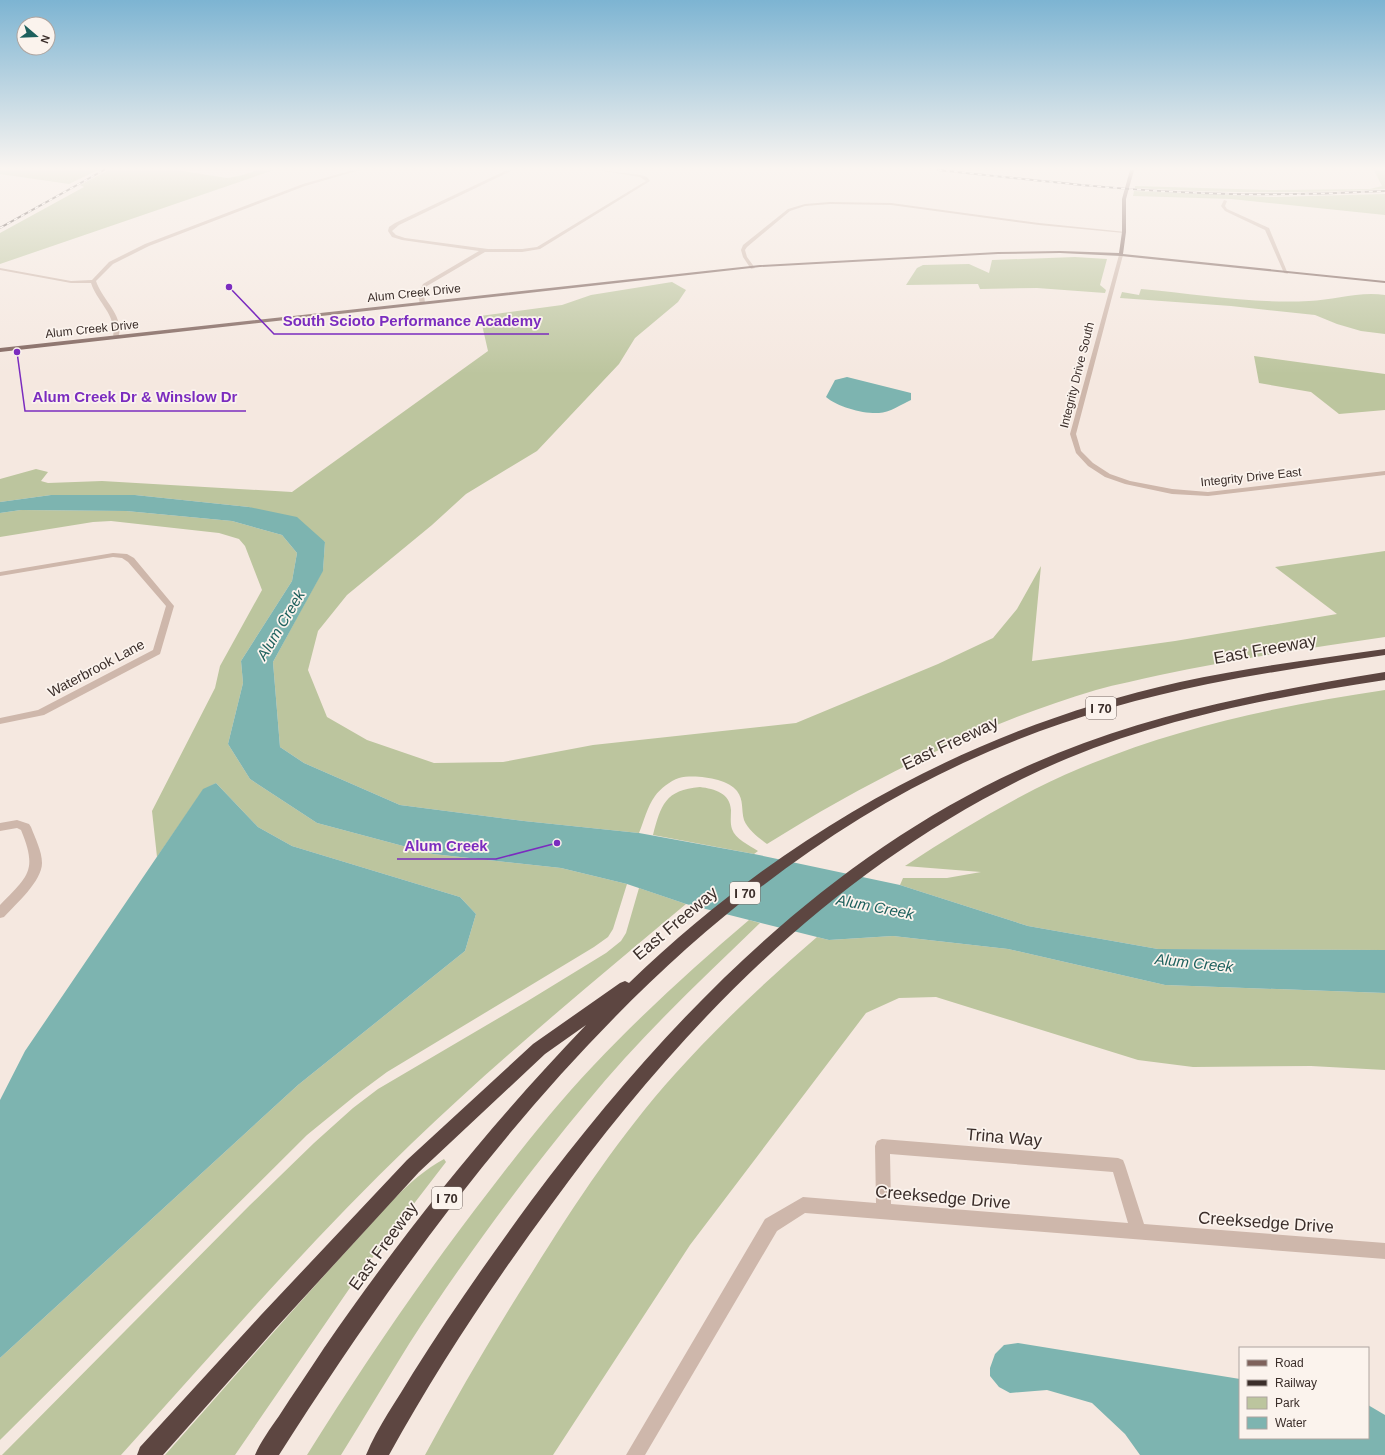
<svg xmlns="http://www.w3.org/2000/svg" width="1385" height="1455" viewBox="0 0 1385 1455" font-family="Arial,sans-serif">
  <rect width="100%" height="100%" fill="#f5e8e0"/>
  <path fill="#bcc59e" d="M0,170h98l-29,14 -69,-10z
    M109,170h67l51,8 12,-2 19,-6h16l-274,94v-31l84,-46 -4,-2z
    M1374,170h11v19c-83,5 -167,4 -250,-1v-2l135,4 100,-1 12,-3z
    M1134,191l139,6 112,-3v21l-154,-16 -98,-3z
    M1075,257l32,2 -7,26 6,5 -1,3 -68,-5 -57,1 -2,-5 -72,1 11,-17 6,-3 46,-1 20,9 3,-13z
    M672,282l14,8 -8,12 -43,36 -16,26 -82,87 -71,43 -34,31 -85,70 -29,36 -10,39 19,47 40,23 67,23 69,-1 90,-17 203,-22 142,-59 55,-26 24,-29 24,-43 -9,95 143,-20 162,-27 -62,-47 110,-16v86c-75,11 -150,22 -225,38 -21,5 -43,9 -64,15 -117,35 -225,89 -329,154 -8,-6 -19,-14 -23,-24 -3,-10 0,-20 -7,-29 -10,-13 -43,-17 -58,-13 -9,3 -19,11 -24,18 -8,11 -11,25 -16,37l-115,-12 -124,-16 -96,-42 -24,-16 -7,-85 50,-92 2,-28 -76,-35 -114,-12h-84l-51,7v-23l36,-10 12,3 -7,9 7,2 54,-2 190,11 196,-141 -8,-35 82,-11 29,-10z
    M1141,289c55,5 112,15 168,12 25,-1 51,-10 76,-6v39l-24,-3 -24,-7 -22,-9 -84,-9 -111,-8 2,-6 17,3z
    M1254,356l131,18v36l-46,4 -28,-22 -52,-9z
    M21,510l105,1 106,10 50,14 15,18 -5,28 -51,80 2,22 -15,61 22,35 67,44 116,31 128,14 66,16 -14,45 -5,8 -14,10 -207,125 -31,23 -49,40 -307,305v-82l298,-273 167,-134 11,-37 -16,-17 -168,-51 -34,-19 -42,-44 -13,7 -46,67 -5,-46 63,-123 5,-22 42,-76 -17,-44 -6,-7 -20,-6 -108,-12 -18,1 -93,15v-24z
    M1385,690v260l-227,-1 -130,-23 -128,-41 3,-7h44l34,-6 -76,-6c42,-28 85,-54 130,-77 110,-55 229,-81 350,-99z
    M700,787c15,2 30,6 31,23 0,6 -1,13 1,19 3,10 17,16 26,22l-4,3 -101,-19c8,-30 12,-45 47,-48z
    M639,888l47,16c-93,78 -188,156 -275,240 -102,98 -195,206 -290,311h-119l248,-250 64,-62 39,-35 25,-19 148,-87 80,-49 15,-12 5,-8z
    M749,920l11,3c-59,57 -121,115 -173,179 -64,77 -124,158 -178,242 -23,37 -45,74 -68,111h-34c57,-91 117,-180 183,-265 33,-43 66,-85 103,-124 49,-52 102,-100 156,-146z
    M893,936l115,13 157,36 220,8v77l-74,-4 -118,1 -55,-7 -202,-63 -37,1 -33,15 -176,232 -137,210h-128c34,-63 70,-124 108,-184 43,-69 88,-137 142,-197 44,-49 92,-94 142,-137l12,3z
    M444,1159l2,3 -90,117 -121,176h-70c62,-70 123,-140 186,-209 28,-30 56,-67 93,-87z"/>
  <path fill="#7db4b0" d="M847,377l64,16v7c-9,4 -22,13 -32,13 -16,1 -41,-6 -53,-16l9,-17z
    M51,495h84l114,12 48,10 28,25 -2,29 -50,91 7,85 24,16 96,42 124,16 115,12 115,21 146,31 128,41 130,23 227,1v43l-220,-8 -157,-36 -115,-13 -64,4 -143,-36 -59,-20 -66,-16 -128,-14 -116,-31 -67,-44 -22,-35 15,-61 -2,-22 51,-80 5,-28 -15,-18 -50,-14 -106,-10 -105,-1 -21,3v-11z
    M216,783l42,44 34,19 168,51 16,17 -11,37 -167,134 -298,273v-258l25,-49 178,-262z
    M1018,1343l222,36v59h128v-33l17,10v40h-245l-15,-21 -33,-31 -45,-13 -37,3 -11,-6 -9,-11v-8l5,-14 9,-9z"/>
  <g fill="none" stroke-linecap="round" stroke-linejoin="round">
    <path fill="#ceb7ab" fill-rule="evenodd" d="M353,170h7l-55,16 -156,60 -36,18 -17,17c6,19 30,36 22,57l-5,-1c4,-22 -16,-35 -22,-54h-20l-71,-13v-2l71,13 21,-1 17,-18 36,-18 158,-60z
      M507,170h6l-114,55 -7,6 4,4 9,3 83,11h34l15,-2 109,-66 -6,-4 -42,-7 43,5 6,2 3,4 -110,68 -18,3h-37l-58,34 -3,9 1,8 -5,1 -2,-9 5,-11 56,-33 -77,-11 -10,-3 -4,-6 1,-4 6,-4z
      M1224,200l3,1 -2,5 2,3 42,19 19,46 -4,-1 -19,-43 -40,-19 -4,-5z
      M830,202l61,1 148,20 87,9 -2,1 -85,-8 -148,-20 -61,-1 -25,2 -15,5 -43,36 -2,3 2,7 8,11 -4,1 -8,-12 -2,-7 2,-5 45,-36 17,-5z
      M1121,254l2,1 -47,179 5,17 12,12 17,11 20,7 42,8 36,3 177,-21v4l-177,21 -36,-2 -47,-10 -20,-7 -17,-11 -12,-13 -6,-19 49,-179z
      M113,553l14,1 7,4 40,48 -14,48 -116,61 -44,9v-6l38,-8 115,-60 13,-44 -38,-44 -6,-4 -9,-1 -113,19v-4z
      M17,820l12,4 2,3c4,11 11,24 11,36 0,18 -26,41 -38,54l-4,1v-13c28,-29 38,-34 21,-75l-4,-2 -17,3v-8z
      M882,1139l236,19 5,2 2,5 19,59 241,19v16l-580,-46 -28,18 -132,224h-19l139,-236 38,-22 73,6 -1,-57 2,-5zM890,1154l223,18 15,51 -237,-19z"/>
    <path fill="#7e625b" fill-rule="evenodd" d="M1130,170h4l-8,29v33l-3,22 262,27v2l-264,-27 -61,-3 -62,1 -238,13 -760,85v-4l760,-83 238,-13 62,-1 59,2 3,-21v-33z"/>
    <path fill="#5d4641" fill-rule="evenodd" d="M1385,649v6c-59,9 -118,17 -177,29 -74,15 -148,37 -218,67 -310,132 -535,428 -711,704h-24c6,-14 15,-26 24,-39 14,-22 30,-45 45,-68 79,-115 166,-223 262,-323l-41,29 -126,118 -144,157 -112,126h-26l3,-8 121,-132 146,-155 126,-116 87,-61 5,-2 4,2c157,-151 339,-253 551,-301 68,-15 137,-23 205,-33z
      M1385,672v8c-123,19 -250,43 -363,99 -196,97 -344,251 -471,426 -59,80 -114,163 -162,250h-23c12,-29 31,-55 47,-82 37,-59 77,-116 118,-172 139,-186 308,-360 527,-448 105,-42 216,-63 327,-81z"/>
    <defs>
      <path id="rail" d="M938,170c87,9 175,20 262,23 62,3 123,1 185,-2
        M0,228l104,-58"/>
    </defs>
    <use href="#rail" stroke="#3b2e2a" stroke-width="2"/>
    <use href="#rail" stroke="#fbf3ed" stroke-width="1.5" stroke-dasharray="4" stroke-linecap="butt"/>
  </g>
  <linearGradient id="sky" x2="0" y2="1"><stop stop-color="#7db4d2"/><stop offset="0.45" stop-color="#faf5f1"/><stop offset="1" stop-color="#faf5f1" stop-opacity="0"/></linearGradient>
  <rect width="1385" height="374" fill="url(#sky)"/>
  <g text-anchor="middle" stroke-width="3.5" stroke-linejoin="round" paint-order="stroke">
    <g font-size="12" fill="#3b2e2a" stroke="#fbf3ed">
      <text transform="translate(414 293) rotate(-6)" y="4">Alum Creek Drive</text>
      <text transform="translate(92 329) rotate(-6)" y="4">Alum Creek Drive</text>
      <text transform="translate(1077 375) rotate(-76)" y="4">Integrity Drive South</text>
      <text transform="translate(1251 477) rotate(-6)" y="4">Integrity Drive East</text>
    </g>
    <g fill="#fbf3ed" stroke="#756964" stroke-width="1">
      <rect x="1086" y="697" width="30" height="22" rx="3"/>
      <rect x="730" y="882" width="30" height="22" rx="3"/>
      <rect x="432" y="1187" width="30" height="22" rx="3"/>
    </g>
    <g font-size="13" font-weight="bold" fill="#3b2e2a">
      <text x="1101" y="713">I 70</text>
      <text x="745" y="898">I 70</text>
      <text x="447" y="1203">I 70</text>
    </g>
    <g font-size="14" fill="#3b2e2a" stroke="#fbf3ed">
      <text transform="translate(96 668) rotate(-28)" y="5">Waterbrook Lane</text>
    </g>
    <g font-size="15" font-style="italic" fill="#1d605d" stroke="#fbf3ed">
      <text transform="translate(281 625) rotate(-59)" y="5">Alum Creek</text>
      <text transform="translate(875 907) rotate(11)" y="5">Alum Creek</text>
      <text transform="translate(1194 963) rotate(6)" y="5">Alum Creek</text>
    </g>
    <g font-size="17" fill="#3b2e2a" stroke="#fbf3ed">
      <text transform="translate(1265 649) rotate(-10)" y="6">East Freeway</text>
      <text transform="translate(950 743) rotate(-25)" y="6">East Freeway</text>
      <text transform="translate(675 923) rotate(-40)" y="6">East Freeway</text>
      <text transform="translate(1004 1137) rotate(5)" y="6">Trina Way</text>
      <text transform="translate(943 1197) rotate(5)" y="6">Creeksedge Drive</text>
      <text transform="translate(1266 1222) rotate(4)" y="6">Creeksedge Drive</text>
      <text transform="translate(383 1246) rotate(-54)" y="6">East Freeway</text>
    </g>
  </g>
  <path fill="none" stroke="#7b2cbf" stroke-width="1.5" d="M229 287L274 334H549M17 352L25 411H246M557 843L496 859H397"/>
  <g fill="#7b2cbf" stroke="#fbf3ed" stroke-width="1.5">
    <circle cx="229" cy="287" r="4"/>
    <circle cx="17" cy="352" r="4"/>
    <circle cx="557" cy="843" r="4"/>
  </g>
  <g font-size="15" text-anchor="middle" font-weight="bold" fill="#7b2cbf" stroke="#fbf3ed" stroke-width="3.5" stroke-linejoin="round" paint-order="stroke">
    <text x="412" y="326">South Scioto Performance Academy</text>
    <text x="135" y="402">Alum Creek Dr &amp; Winslow Dr</text>
    <text x="446" y="851">Alum Creek</text>
  </g>
  <rect x="1239" y="1347" width="130" height="92" fill="#fbf3ed" stroke="#aea49f"/>
  <rect x="1247" y="1360" width="20" height="6" fill="#7e625b" stroke="#aea49f"/>
  <text x="1275" y="1367" font-size="12" fill="#3b2e2a">Road</text>
  <rect x="1247" y="1380" width="20" height="6" fill="#3b2e2a" stroke="#aea49f"/>
  <text x="1275" y="1387" font-size="12" fill="#3b2e2a">Railway</text>
  <rect x="1247" y="1397" width="20" height="12" fill="#bcc59e" stroke="#aea49f"/>
  <text x="1275" y="1407" font-size="12" fill="#3b2e2a">Park</text>
  <rect x="1247" y="1417" width="20" height="12" fill="#7db4b0" stroke="#aea49f"/>
  <text x="1275" y="1427" font-size="12" fill="#3b2e2a">Water</text>
  <g transform="translate(36 36) rotate(109)"><circle r="19" fill="#fbf3ed" stroke="#aea49f"/>
  <path d="M0-3L7 15L0 10L-7 15Z" fill="#1d605d"/>
  <text y="-6" font-size="11" font-weight="bold" text-anchor="middle" fill="#3b2e2a">N</text>
  </g>
</svg>
